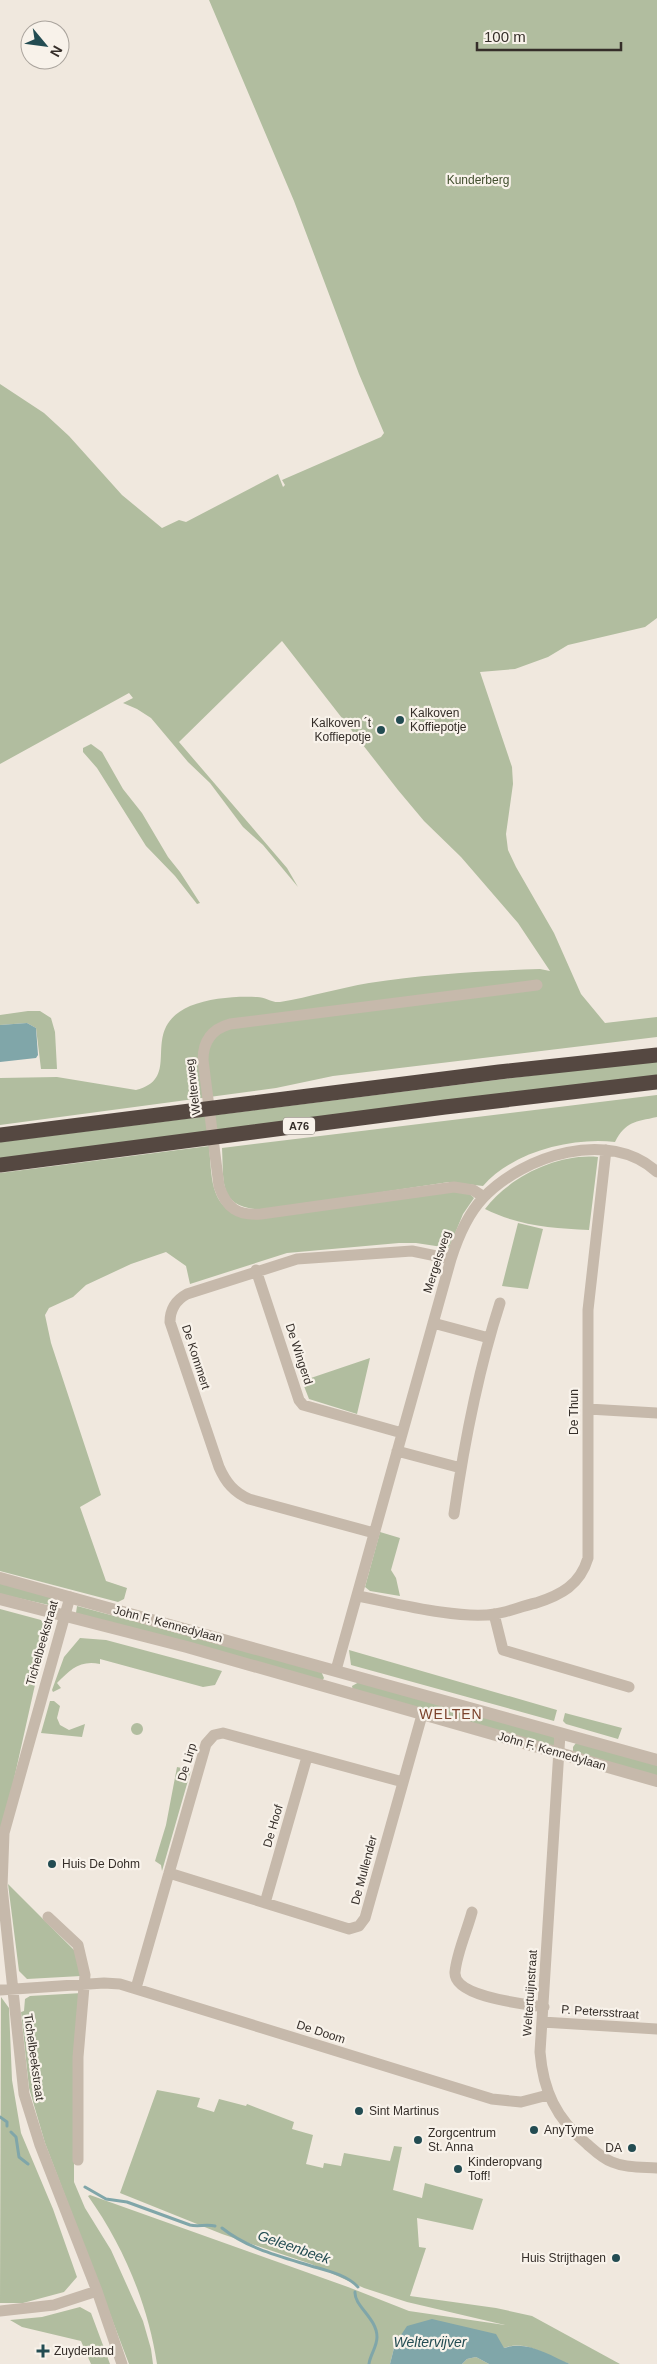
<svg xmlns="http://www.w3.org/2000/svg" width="657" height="2364" viewBox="0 0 657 2364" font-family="Helvetica,sans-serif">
  <rect width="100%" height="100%" fill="#f0e8de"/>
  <path fill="#b1bd9f" d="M209,0h448v618l-12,9 -77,18 -20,12 -33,12 -35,3 32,95 1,17 -7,50 2,16 8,17 38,66 27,61 24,29 52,-6v20l-324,39 -57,12 -276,37v-47l57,-1 79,13c49,-12 0,-60 54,-84 20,-8 46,-10 67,-9 8,0 15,6 23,5 30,-5 59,-14 89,-19 57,-9 113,-12 171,-14l10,2 -32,-48 -57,-66 -37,-36 -26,-31 -116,-149 -103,101 108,126 11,19 -35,-42 -20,-18 -33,-44 -22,-21 -37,-44 -14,-9 -14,-6 10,-5 -4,-5 -129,71v-380l44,29 25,23 53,59 40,33 17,-8 7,2 92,-48 5,13 2,-2 -3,-5 99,-43 3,-4 -25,-59 -65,-173z
    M91,744l11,8 21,37 19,24 26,44 12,15 20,31 -3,1 -22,-28 -29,-30 -49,-78 -14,-16v-4z
    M28,1011h12l11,7 4,14 2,37h-16l-5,-41 -9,-5 -27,2v-10z
    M657,1060v17l-657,83v-18z
    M657,1095v22c-22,5 -31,4 -42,25 -43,-5 -103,10 -132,44l-34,-4 -186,28c-45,-3 -39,-25 -41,-62z
    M209,1146c3,29 0,59 31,70l208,-26 21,3 5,5 -11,16 -14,34 -33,-5h-17l-112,10 -97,31 -4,-18 -20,-14 -35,12 -45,21 -13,12 -24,11 -4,7 6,28 50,152 -21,12 26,74 21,7 -3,11 -6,3 -118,-31v-398z
    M598,1157l-9,73c-37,-2 -70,-4 -104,-21 24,-32 73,-56 113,-52z
    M518,1223l25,6 -15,60 -26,-3z
    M370,1358l-13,56 -48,-15 -7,-18z
    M380,1532l20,6 -9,32 5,8 4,18 -30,-5 -5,-4z
    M0,1583l51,14 1,5 -3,3 -49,-11z
    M77,1606l244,65 3,7 -2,3 -246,-68z
    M0,1609l41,11 6,11 -47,211z
    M80,1638l26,2 116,31 -7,14 -12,2 -103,-28v5c-20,-4 -29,5 -43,19l4,5 -8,4 -1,-2 12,-33z
    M349,1650l208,60 -3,11 -203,-56z
    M359,1682l194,54 3,4 -2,6 -201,-55 -1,-5z
    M50,1701h4l6,5 -3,12 3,7 9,5 16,-6 -3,13 -41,-4z
    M565,1713l57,15 -4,11 -52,-15 -3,-3z
    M131 1729a6 6 0 1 1 12 0a6 6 0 1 1-12 0Z
    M576,1743l81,21v14l-84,-26v-5z
    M177,1767l14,3 -29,101 -1,-6 -6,-4 11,-36z
    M8,1884l67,67 6,25 -54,3 -8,-8z
    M82,1993l-8,127v62l11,26 26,42 32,71 8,28 2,15h-24l-84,-221 -16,-55 -8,-76 3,-1 1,-12 5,-3z
    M1,1997l8,11 3,72 9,53 32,76 24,68 -13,15 -41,11h-23z
    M157,2090l43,8 -3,9 17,5 5,-13 27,7 1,-2 47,18 -2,7 21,6 -7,29 17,4 1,-5 17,3 3,-13 46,8 4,-15 8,1 -9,43 29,8 3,-15 58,16 -10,31 -56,-12 2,29 7,1 -16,48 86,12 36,8 88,48c-15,0 -35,0 -50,0 -24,-6 -41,-25 -66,-16l-109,-4 -5,20h-233c-9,-60 -34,-119 -69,-168l2,-1 258,92 61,24 96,14 -98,-23 -43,-14 -53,-24 -89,-30 -102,-41z
    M80,2307l11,6 19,51h-19l-10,-23 -59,-14 -12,-7 32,-3z
    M476,2357l13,7h-27l5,-5z"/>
  <path fill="#80a6a9" d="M27,1023l9,5 2,27 -2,3 -36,4v-37z
    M432,2319l64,15 8,14c23,-8 45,7 66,16h-81l-13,-7 -9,2 -5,5h-72l5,-20 12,-18z"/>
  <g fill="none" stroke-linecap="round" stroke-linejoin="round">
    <path stroke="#80a6a9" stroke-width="3" d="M0,2117l7,5v4
      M11,2132l5,5 3,20 9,7
      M85,2187l21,12 21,3 63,23c8,2 16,-1 25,1
      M222,2228c25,20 56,28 86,37 16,5 38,9 50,22
      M355,2292c-1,14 22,26 22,45 0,10 -7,18 -8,27"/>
    <path stroke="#c6b9ab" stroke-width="11" d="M484,1197l-11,-7 -19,-3 -193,27c-23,2 -35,-6 -42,-28l-16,-126c0,-19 9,-31 27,-36l307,-39
      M256,1270l43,130 4,5 99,28
      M433,1323l56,15
      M588,1409l69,4
      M397,1451l64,17
      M454,1514c10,-70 24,-143 46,-211
      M374,1533l-125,-34c-15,-7 -23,-16 -30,-32l-49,-145c0,-13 6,-22 17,-28l110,-35 115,-8 39,8
      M358,1596c36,7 102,24 137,18 13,-2 27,-8 41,-11 25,-8 44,-18 52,-45v-248l18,-160
      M70,1597l-66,236 -2,54 22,207 16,51 57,146 25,73
      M494,1614l9,36 126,37
      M336,1670l115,-411c7,-22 16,-44 32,-61 41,-43 126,-70 174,-26
      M560,1734l-20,318c3,38 16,67 47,92 8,7 15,14 25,18 14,6 30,5 45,6
      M169,1873l180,56 10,-3 6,-8 57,-203
      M265,1903l42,-146
      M472,1912c-5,19 -15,40 -17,60 -2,25 70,32 89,35
      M48,1917l30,28 7,30 -7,82v103
      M136,1988l70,-244 8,-9 9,-2 180,49
      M0,1990l104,-7 16,1 372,115 29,3 27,-7
      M542,2022l115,7
      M0,2311l54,-6 43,-14"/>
    <path stroke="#c6b9ab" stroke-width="12" d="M0,1578l657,182
      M0,1599l187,48 470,134"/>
    <path stroke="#554841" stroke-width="15" d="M0,1135l499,-63 158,-17
      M0,1165l445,-58 212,-25"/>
  </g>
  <g fill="#234c52" stroke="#f8f2ea" stroke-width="2">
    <circle cx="400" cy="720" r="5"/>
    <circle cx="381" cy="730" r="5"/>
    <circle cx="52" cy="1864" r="5"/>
    <circle cx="359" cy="2111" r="5"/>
    <circle cx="534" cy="2130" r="5"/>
    <circle cx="418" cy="2140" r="5"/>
    <circle cx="632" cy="2148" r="5"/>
    <circle cx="458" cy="2169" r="5"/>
    <circle cx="616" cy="2258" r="5"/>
    <path d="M40.5 2343.5h5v5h5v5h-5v5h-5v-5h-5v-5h5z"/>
  </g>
  <g text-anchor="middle" stroke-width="4.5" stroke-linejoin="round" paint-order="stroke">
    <rect fill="#f8f2ea" stroke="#706963" stroke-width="1" x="283" y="1117.5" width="32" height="17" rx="4"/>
    <g font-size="11" font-weight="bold" fill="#352e29">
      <text x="299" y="1130">A76</text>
    </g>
    <g font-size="12" fill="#435030" stroke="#f8f2ea">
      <text x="478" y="184">Kunderberg</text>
    </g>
    <g font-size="12" fill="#352e29" stroke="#f8f2ea" text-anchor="start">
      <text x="410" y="717">Kalkoven<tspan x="410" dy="14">Koffiepotje</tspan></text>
      <text x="371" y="727" text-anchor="end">Kalkoven ´t<tspan x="371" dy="14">Koffiepotje</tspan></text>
      <text x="62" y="1868">Huis De Dohm</text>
      <text x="369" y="2115">Sint Martinus</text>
      <text x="544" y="2134">AnyTyme</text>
      <text x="428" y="2137">Zorgcentrum<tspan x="428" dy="14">St. Anna</tspan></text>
      <text x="622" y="2152" text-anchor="end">DA</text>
      <text x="468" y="2166">Kinderopvang<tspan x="468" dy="14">Toff!</tspan></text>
      <text x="606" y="2262" text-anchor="end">Huis Strijthagen</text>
      <text x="54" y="2355">Zuyderland</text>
    </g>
    <g font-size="12" fill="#352e29" stroke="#f8f2ea">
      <text transform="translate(193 1087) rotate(-97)" y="4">Welterweg</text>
      <text transform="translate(437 1262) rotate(-72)" y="4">Mergelsweg</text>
      <text transform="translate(299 1354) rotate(72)" y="4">De Wingerd</text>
      <text transform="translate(196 1357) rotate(72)" y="4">De Kommert</text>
      <text transform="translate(574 1412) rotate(-90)" y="4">De Thun</text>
      <text transform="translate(168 1624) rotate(15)" y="4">John F. Kennedylaan</text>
      <text transform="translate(42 1643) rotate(-74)" y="4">Tichelbeekstraat</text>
      <text transform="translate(552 1751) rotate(16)" y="4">John F. Kennedylaan</text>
      <text transform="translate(187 1762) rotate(-73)" y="4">De Lirp</text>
      <text transform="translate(273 1826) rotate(-74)" y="4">De Hoof</text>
      <text transform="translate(364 1870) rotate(-75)" y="4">De Mullender</text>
      <text transform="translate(530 1993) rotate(-86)" y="4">Weltertuijnstraat</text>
      <text transform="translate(600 2012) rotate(4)" y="4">P. Petersstraat</text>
      <text transform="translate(321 2032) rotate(18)" y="4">De Doom</text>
      <text transform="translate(34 2057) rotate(82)" y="4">Tichelbeekstraat</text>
    </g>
    <g font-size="14" letter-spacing="1" fill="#7b422b" stroke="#f8f2ea">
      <text x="451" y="1719">WELTEN</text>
    </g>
    <g font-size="14" font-style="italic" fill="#234c52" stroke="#f8f2ea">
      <text transform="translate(294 2247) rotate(19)" y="5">Geleenbeek</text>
      <text x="430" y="2347">Weltervijver</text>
    </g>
  </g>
  <g transform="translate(45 45) rotate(119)"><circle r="24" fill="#f8f2ea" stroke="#aaa49d"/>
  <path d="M0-4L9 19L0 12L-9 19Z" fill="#234c52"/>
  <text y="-8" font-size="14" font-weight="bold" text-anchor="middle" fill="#352e29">N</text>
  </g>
  <path d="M477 42v8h144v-8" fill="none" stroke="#352e29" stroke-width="2.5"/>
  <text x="484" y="42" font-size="15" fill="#352e29" stroke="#f8f2ea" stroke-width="4" paint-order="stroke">100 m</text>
</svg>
